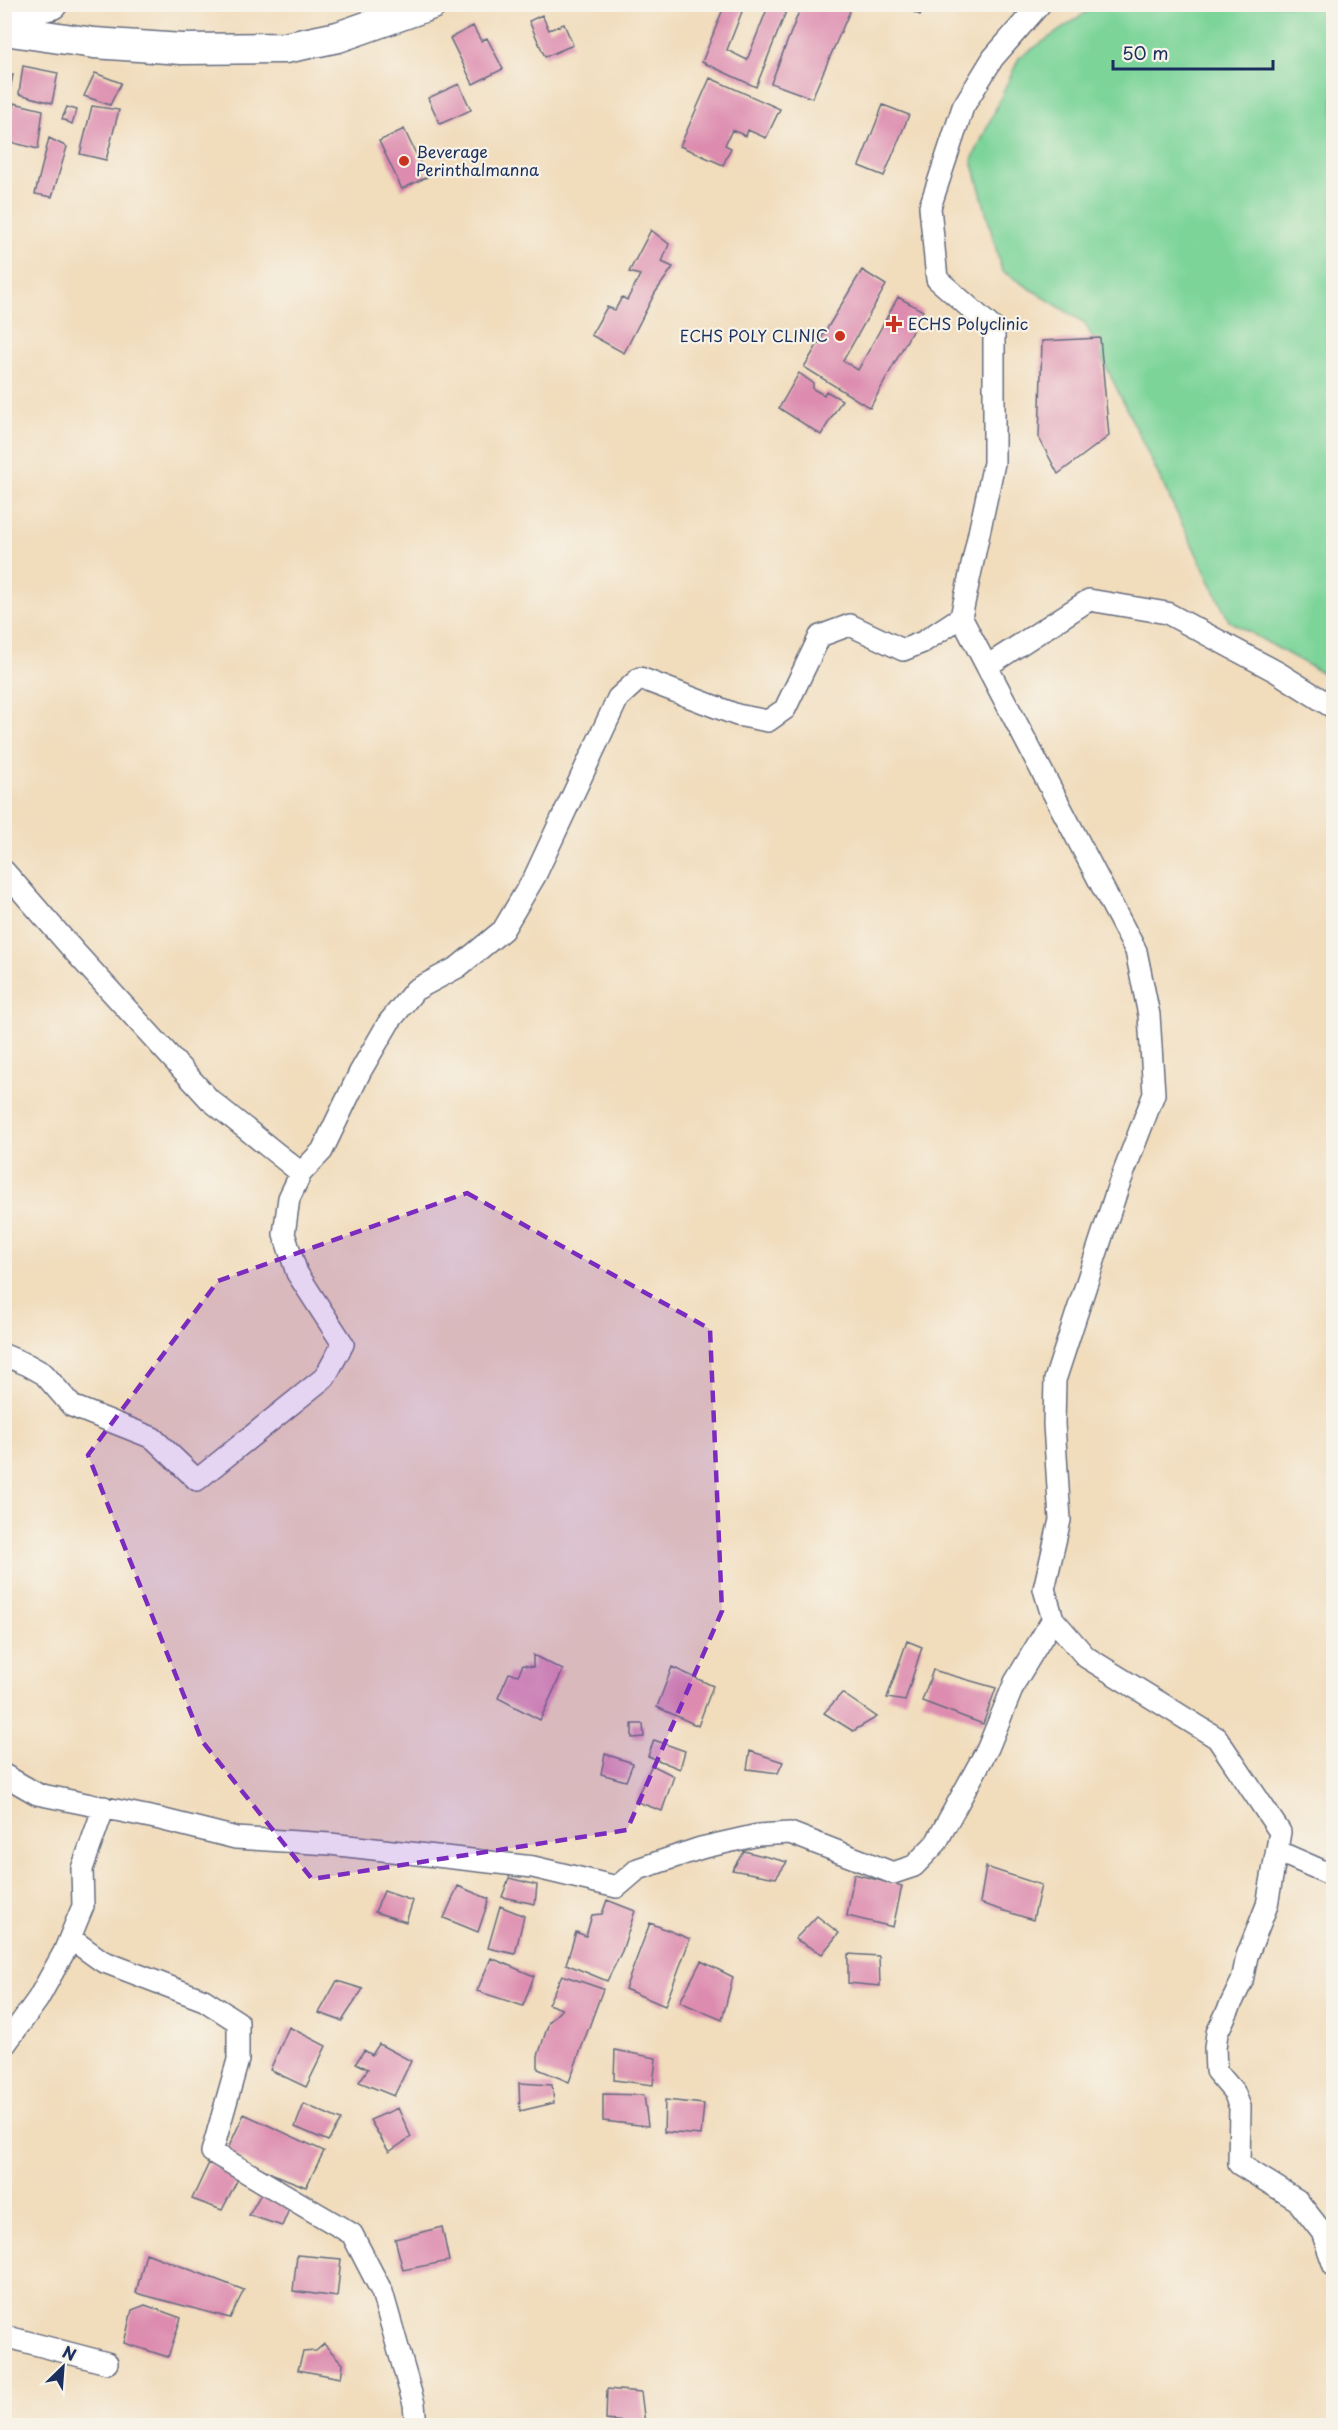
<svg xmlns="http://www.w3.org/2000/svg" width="1338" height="2430" viewBox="0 0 1338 2430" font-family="'Playpen Sans',sans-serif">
  <rect width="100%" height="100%" fill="#f7f3e8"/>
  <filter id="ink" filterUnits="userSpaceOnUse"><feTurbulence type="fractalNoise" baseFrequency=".0167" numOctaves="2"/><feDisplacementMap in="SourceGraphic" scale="12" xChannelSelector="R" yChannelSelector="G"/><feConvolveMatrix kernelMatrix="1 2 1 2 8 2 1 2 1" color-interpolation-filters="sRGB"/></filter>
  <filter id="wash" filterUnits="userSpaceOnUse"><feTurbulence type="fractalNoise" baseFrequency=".008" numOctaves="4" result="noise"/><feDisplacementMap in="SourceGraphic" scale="24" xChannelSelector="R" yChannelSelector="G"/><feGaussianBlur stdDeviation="1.35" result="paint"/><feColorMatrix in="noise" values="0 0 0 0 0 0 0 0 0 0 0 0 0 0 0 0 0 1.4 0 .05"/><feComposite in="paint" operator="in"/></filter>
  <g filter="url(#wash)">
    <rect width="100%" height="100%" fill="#f1dcbb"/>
    <path fill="#7cd499" stroke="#4c827c" stroke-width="1.5" d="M1097,5h236v674l-104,-58 -144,-298 -83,-52 -30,-111 47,-102z"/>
    <g id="blocks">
      <path fill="#dd8caf" d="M725,4h20l-18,46 20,10 22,-56h20l-33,83 -54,-25z
        M802,4h51l-41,94 -41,-15z
        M897,4h29l-6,11z
        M542,15l7,15 15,-6 9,21 -28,12 -16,-36z
        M473,26l8,15 6,-3 16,31 -30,15 -23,-46z
        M23,66l35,7 -6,30 -33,-9z
        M95,73l26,10 -11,22 -26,-9z
        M4,75h9l-7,34h-2z
        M710,78l70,31 -14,29 -18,-8 -2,6 -14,-6 -7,15 6,3 -8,17 -43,-19z
        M459,84l12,26 -31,14 -12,-26z
        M14,103l29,7 -5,39 -32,-8z
        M883,105l26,10 -25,61 -25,-10z
        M92,106l27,4 -13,50 -26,-6z
        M67,107l10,3 -5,14 -10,-5z
        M404,129l23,48 -25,12 -23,-48z
        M49,138l18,9 -15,50 -17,-3z
        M651,230l18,14 -7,18 11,5 -18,26 -31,60 -33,-18 16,-28 8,3 7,-13 5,3 13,-25 -11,-3z
        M862,270l24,15 -43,76 15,9 40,-73 25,14 -53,97 -66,-41z
        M1100,338l9,98 -51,38 -19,-36 3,-97z
        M799,373l14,10v6l11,6 2,-4 16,9 -21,35 -42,-27z
        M907,1641l15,6 -17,54 -18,-3z
        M533,1655l30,15 -23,50 -42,-22 11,-25 9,2 5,-10 10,2z
        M672,1667l41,19 -15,40 -41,-19z
        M933,1670l63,18 -13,36 -61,-23z
        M842,1693l35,24 -24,14 -29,-18z
        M632,1724h11l1,13 -12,1z
        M654,1740l31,11 -5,18 -32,-13z
        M750,1751l33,11 -5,11 -31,-4z
        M605,1754l28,9 -7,18 -25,-7z
        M652,1765l22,11 -12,35 -27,-10z
        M744,1851l43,11 -11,16 -44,-8z
        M986,1867l55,18 -8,35 -53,-17z
        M854,1874l48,12 -9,41 -46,-11z
        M509,1878l28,7 -2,19 -33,-7z
        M458,1886l31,13 -11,33 -34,-14z
        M384,1891l29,10 -7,21 -31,-10z
        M607,1900l28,11 -13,40 -15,30 -41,-17 10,-32 10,4 6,-21 10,-1z
        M500,1906l24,10 -9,38 -27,-6z
        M817,1916l22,17 -17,21 -27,-15z
        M650,1923l40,16 -25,67 -40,-17z
        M848,1954l31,2 1,30 -32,-3z
        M491,1958l43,18 -11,30 -46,-15z
        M701,1961l32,16 -11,43 -42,-18z
        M562,1975l41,14 -34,93 -31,-13v-13l11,-34 13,-13 -14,-5z
        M337,1981l26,8 -21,32 -23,-8z
        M289,2027l37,19 -20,41 -36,-17z
        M379,2044l32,17 -17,35 -35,-14 9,-13 -12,-6 8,-13 8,5z
        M615,2050l41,8 -3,27 -39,-5z
        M519,2083l33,2 2,18 -34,8z
        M603,2094l41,1 4,31 -45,-5z
        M665,2100l39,4 -3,31 -37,-3z
        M304,2104l37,16 -13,21 -33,-14z
        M398,2108l13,29 -22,15 -19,-32z
        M244,2114l80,37 -18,36 -33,-13 -46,-23z
        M209,2163l30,14 -17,33 -30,-11z
        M262,2192l28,15 -8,19 -33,-11z
        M442,2227l7,34 -46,9 -8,-31z
        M146,2253l98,37 -14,28 -94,-25z
        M297,2255l44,4 -4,38 -44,-6z
        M145,2305l36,13 -13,39 -44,-14 8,-33z
        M324,2344l19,20 -2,14 -43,-8 5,-18 13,-1z
        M607,2389l34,3 4,32 -39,-4z"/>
    </g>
  </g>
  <g filter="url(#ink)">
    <use href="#blocks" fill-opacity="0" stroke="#666c7f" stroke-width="1.5"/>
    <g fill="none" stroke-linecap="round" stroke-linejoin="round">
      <defs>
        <path id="minor" d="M1040,4l-47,54 -30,49 -33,100 7,72 57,50v134l-33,154 175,334 13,64 5,79 -36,93 -63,193 -1,44 6,96 -16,69 9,30 33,38 131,81 63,94 -13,73 -20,51 -5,25 -25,52 -2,15 1,23 18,21 6,15 -1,57 58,36 25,32 12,34
          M987,666l102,-66 78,13 110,59 57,36
          M4,871l70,80 136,149 91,73
          M4,1355l24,10 16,9 28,32 81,32 44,42 128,-103 18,-33 -46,-71 -13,-39 5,-36 12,-25 21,-22 38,-79 29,-50 26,-32 43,-23 45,-37 32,-54 83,-178 22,-20 97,37 31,6 17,-12 35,-73 30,-11 53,25 20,-8 38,-25
          M4,1775l33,19 123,25 76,19 94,6 203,23 84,20 21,-18 63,-21 57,-13 32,-2 103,40 21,-7 22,-23 52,-95 27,-66 38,-63
          M1277,1851l57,25
          M70,1938l32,23 102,39 34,22v38l-26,92 140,82 30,58 32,112 2,22
          M4,2046l34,-47 26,-47 19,-46 -1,-37 22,-62
          M4,2336l103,27"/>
        <path id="highway" d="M4,16l48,-12
          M4,30l90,13 88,6 103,-1 53,-11 94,-33"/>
      </defs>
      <use href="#minor" stroke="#666c7f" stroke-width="24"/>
      <use href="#highway" stroke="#666c7f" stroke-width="33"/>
      <use href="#minor" stroke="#fff" stroke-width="21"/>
      <use href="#highway" stroke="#fff" stroke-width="30"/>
    </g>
  </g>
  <path fill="#7b2cbf" fill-opacity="0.2" stroke="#7b2cbf" stroke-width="4.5" stroke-dasharray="12 8" stroke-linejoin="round" d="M467,1193l243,136 12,282 -95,219 -315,49 -110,-138 -114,-286 130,-174z"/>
  <g fill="#c8321e" stroke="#f7f3e8" stroke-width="2">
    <circle cx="404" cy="161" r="6"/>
    <path d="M891 315h6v6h6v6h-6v6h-6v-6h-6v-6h6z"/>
    <circle cx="840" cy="336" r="6"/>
  </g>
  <g text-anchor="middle" stroke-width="4.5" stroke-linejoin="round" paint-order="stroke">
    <g font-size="16" fill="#1b2f5e" stroke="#f7f3e8" text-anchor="start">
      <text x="416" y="158">Beverage<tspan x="416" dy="18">Perinthalmanna</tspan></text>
      <text x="908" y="330">ECHS Polyclinic</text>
      <text x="828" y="342" text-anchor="end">ECHS POLY CLINIC</text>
    </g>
  </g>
  <rect width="1338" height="2430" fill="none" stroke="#f7f3e8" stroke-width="24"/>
  <g transform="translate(63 2367) rotate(25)" stroke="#f7f3e8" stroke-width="4.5" paint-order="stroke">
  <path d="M0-4.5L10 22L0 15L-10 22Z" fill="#1b2f5e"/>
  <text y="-9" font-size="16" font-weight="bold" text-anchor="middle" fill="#1b2f5e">N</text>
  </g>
  <path d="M1113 60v9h160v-9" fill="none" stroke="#1b2f5e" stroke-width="3"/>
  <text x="1122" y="60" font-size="18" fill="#1b2f5e" stroke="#f7f3e8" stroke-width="4.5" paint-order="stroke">50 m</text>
</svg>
